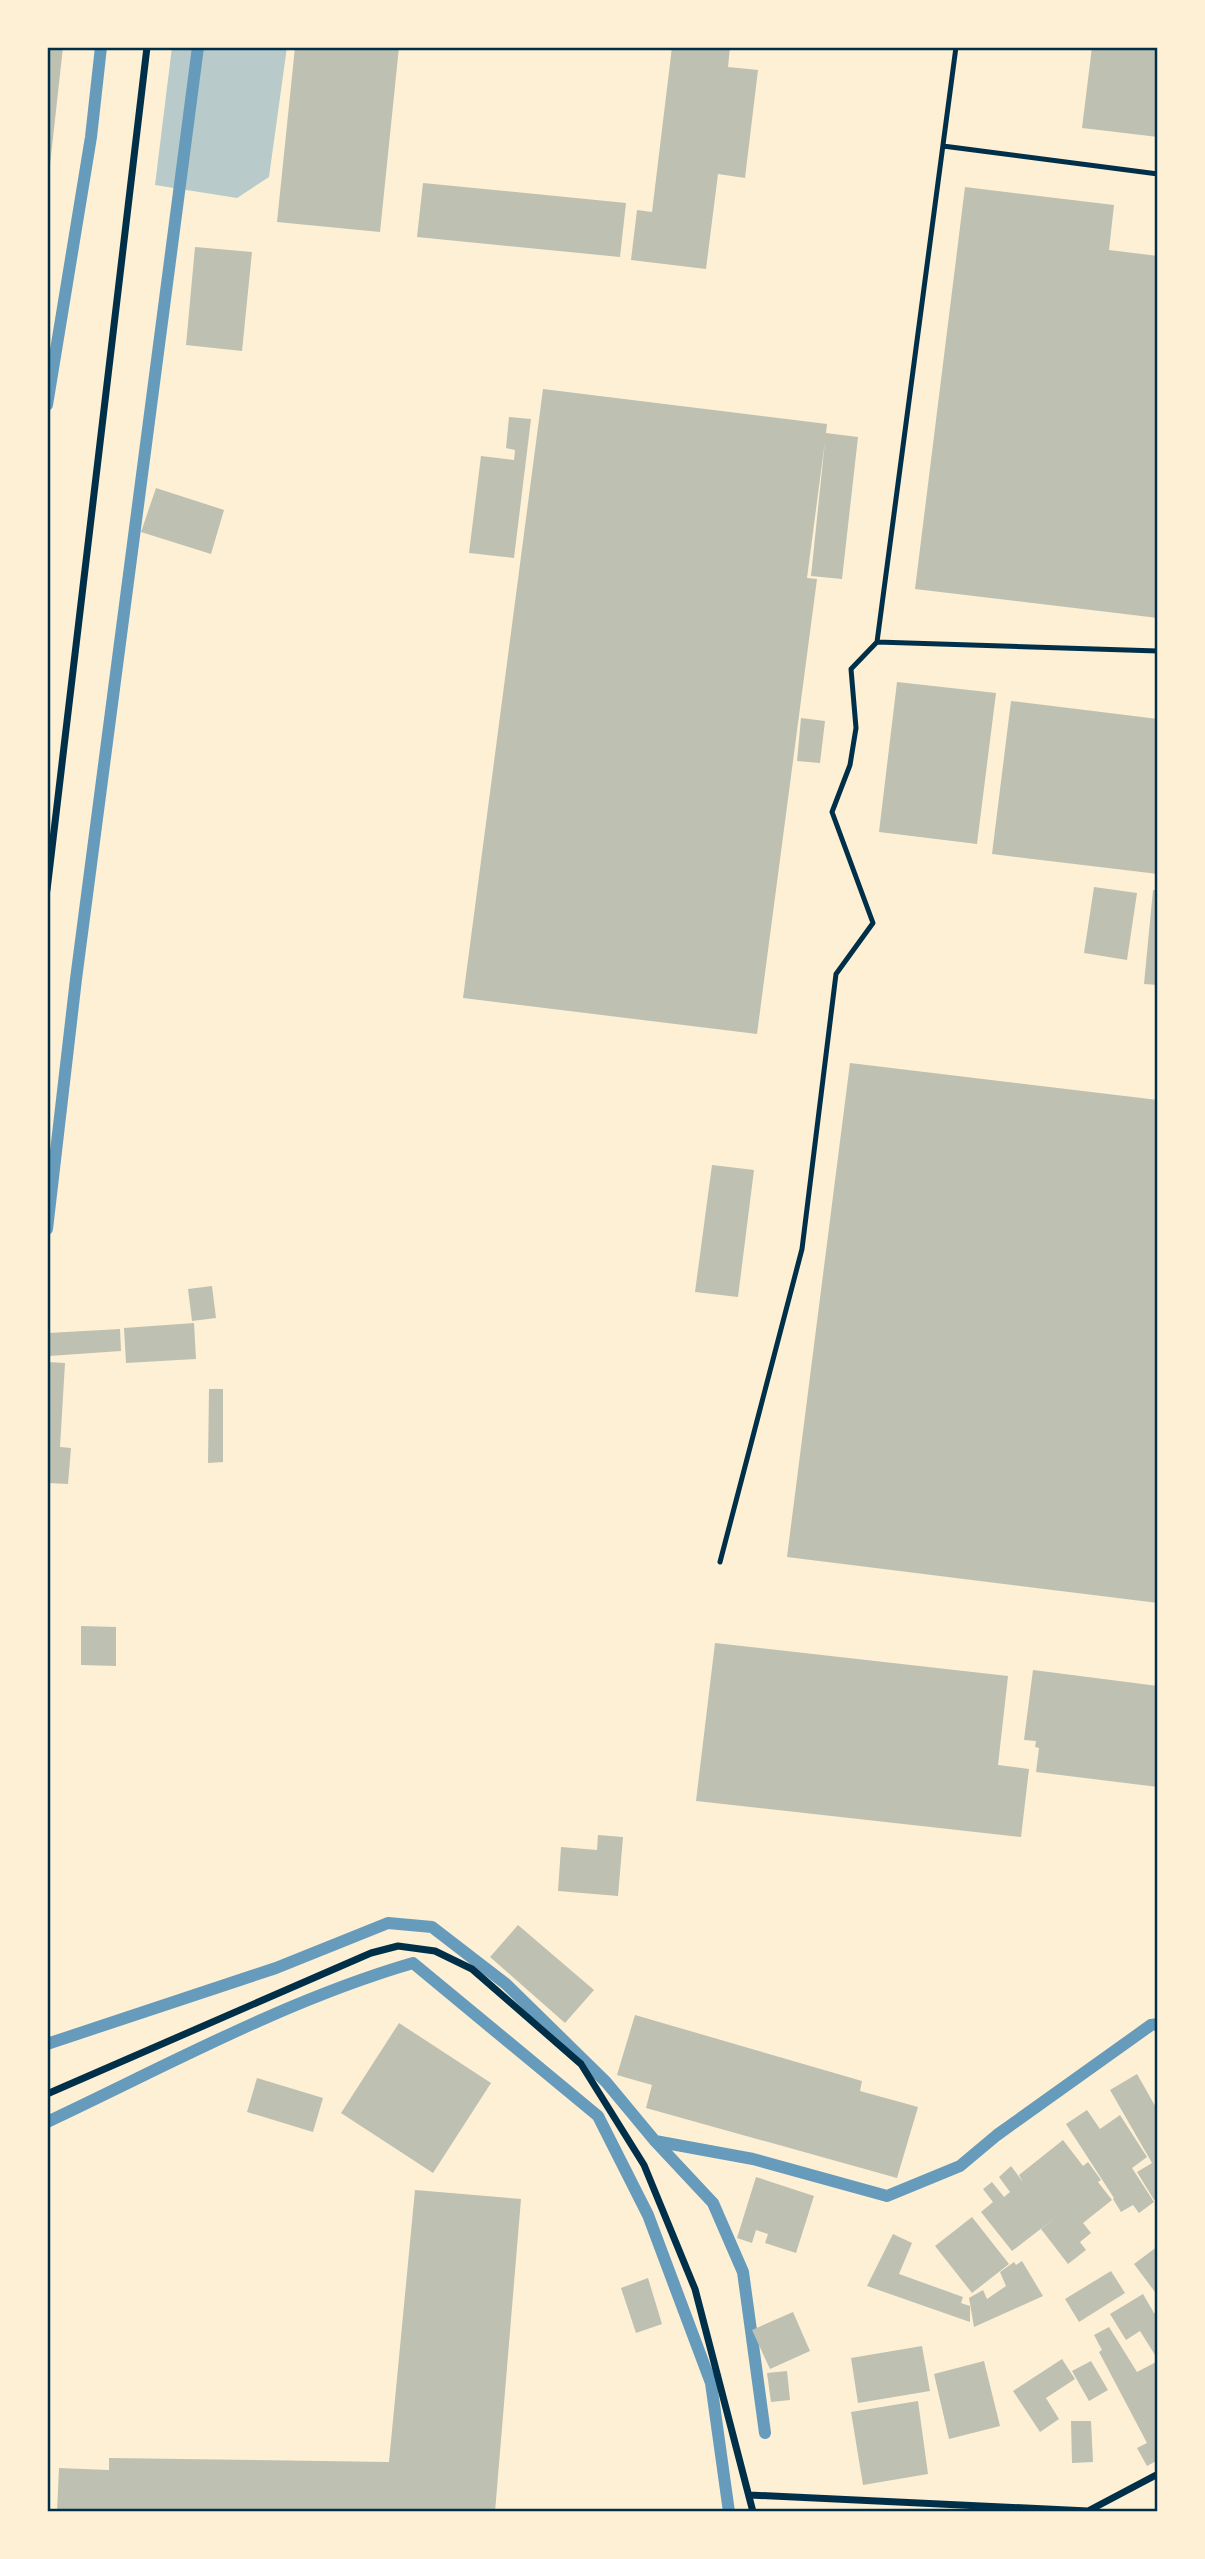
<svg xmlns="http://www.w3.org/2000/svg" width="1205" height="2559" viewBox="0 0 1205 2559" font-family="'Roboto Condensed',sans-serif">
  <rect width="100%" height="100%" fill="#fdf0d5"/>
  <path fill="#b9caca" d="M172,47h115l-18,130 -32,21 -82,-13z"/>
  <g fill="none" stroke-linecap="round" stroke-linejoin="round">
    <path stroke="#669bbc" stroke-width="12" d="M47,405l44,-268 10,-90
      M47,1229l29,-250 122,-932
      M47,2044l229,-76 112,-45 44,4 74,57 100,98 49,59 58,62 30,69 22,161
      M47,2122c119,-56 239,-122 366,-159l185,153 50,99 63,168 18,129
      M655,2141l98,18 134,37 73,-30 37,-31 154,-110 7,-1"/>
  </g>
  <path fill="#bec0b2" d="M47,47h16l-14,127h-2z
    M295,47h104l-19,185 -103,-10z
    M672,47h58l-2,20 30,3 -13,108 -27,-4 -12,95 -75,-9 6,-50 15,2z
    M1092,47h66v90l-76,-9z
    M423,183l203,20 -6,54 -203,-20z
    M965,187l149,18 -5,45 49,6v362l-243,-29z
    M195,247l57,5 -10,99 -56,-6z
    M543,389l284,35 -1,9 32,4 -16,142 -31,-3 14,-135 -18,137 10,1 -60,455 -294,-36z
    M509,417l22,2 -17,139 -45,-5 12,-97 33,4 1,-10 -9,-2z
    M156,488l68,22 -13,44 -70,-22z
    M897,682l99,11 -19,151 -98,-12z
    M1011,701l147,18v155l-166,-20z
    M801,718l24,3 -5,42 -23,-2z
    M1094,887l43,6 -10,67 -43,-7z
    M1153,890h5v95l-14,-1z
    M850,1063l308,37v503l-371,-46z
    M712,1165l42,5 -16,127 -43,-5z
    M212,1286l4,32 -24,3 -4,-32z
    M194,1323l2,36 -70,4 -2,-35z
    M120,1329l1,22 -72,5 -1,-23z
    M47,1362l18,1 -5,84 11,1 -3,36 -21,-1z
    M209,1389h14v73l-15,1z
    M81,1626l35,1v39l-35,-1z
    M715,1643l293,33 -10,89 31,4 -8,68 -325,-36z
    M1033,1670l125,16v101l-122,-15 3,-24 -4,-1 1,-6 -12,-1z
    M598,1835l25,2 -5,59 -60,-5 3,-44 36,3z
    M518,1925l76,65 -29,33 -75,-66z
    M635,2015l227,66 -2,10 58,16 -21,71 -251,-70 6,-23 -35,-10z
    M399,2023l92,60 -58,90 -92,-60z
    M1137,2074l21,37v87l-4,2 -17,-28 15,-9 -42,-73z
    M257,2078l66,20 -10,34 -66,-20z
    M1087,2110l13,19 20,-14 27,42 -15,11 22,34 -15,11 -6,-8 -12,7 -8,-13 1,-1 -48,-74z
    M1063,2140l20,26 5,-4 13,18 -3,2 14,18 -29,23 8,10 -11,9 6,8 -18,14 -27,-35 19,-15 -48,37 -31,-39 12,-10 -10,-13 9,-7 12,15 6,-5 -11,-15 12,-11 12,16 -4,-7z
    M756,2177l58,19 -18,57 -31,-10 3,-9 -12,-4 -4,13 -15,-5z
    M415,2190l106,9 -26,313h-438l2,-44 50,2v-12l280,4z
    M972,2217l37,47 -37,29 -37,-47z
    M893,2234l19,9 -13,31 64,23 -2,6 9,3v16l-103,-36z
    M1158,2246v50l-24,-32z
    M1022,2261l21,35 -69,31 -5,-29 14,-8 4,9 19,-13 -6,-14 14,-10 2,3z
    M1111,2271l14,22 -46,29 -14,-23z
    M648,2278l14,46 -26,9 -15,-45z
    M1143,2294l11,19 4,1v40l-3,1 -15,-24 -14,9 -16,-26z
    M793,2312l17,39 -40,18 -18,-39z
    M1109,2327l28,45 21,-11v99l-11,6 -10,-18 10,-5 -48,-91 3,-2 -8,-15z
    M922,2346l8,45 -72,12 -7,-45z
    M1062,2359l13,20 -29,19 13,21 -19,13 -27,-41z
    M984,2361l16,65 -51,13 -15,-65z
    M1091,2361l17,29 -19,11 -17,-30z
    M787,2371l3,29 -19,2 -4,-29z
    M918,2401l10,73 -65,11 -12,-73z
    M1071,2421h20l2,41 -21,1z"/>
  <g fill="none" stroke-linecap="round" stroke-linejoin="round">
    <path stroke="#003049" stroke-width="5" d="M943,146l215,28
      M877,642l281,9
      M720,1562l82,-313 34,-275 37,-51 -41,-111 18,-47 6,-37 -5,-59 26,-27 79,-595"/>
    <path stroke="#003049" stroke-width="7" d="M47,890l100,-843
      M47,2094l324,-141 27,-7 37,5 37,18 109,95 63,101 51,124 58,223
      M750,2495l338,16 70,-37"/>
  </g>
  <rect width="1205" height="2559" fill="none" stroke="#fdf0d5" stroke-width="98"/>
  <rect x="49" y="49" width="1107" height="2461" fill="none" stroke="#003049" stroke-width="2.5"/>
</svg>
